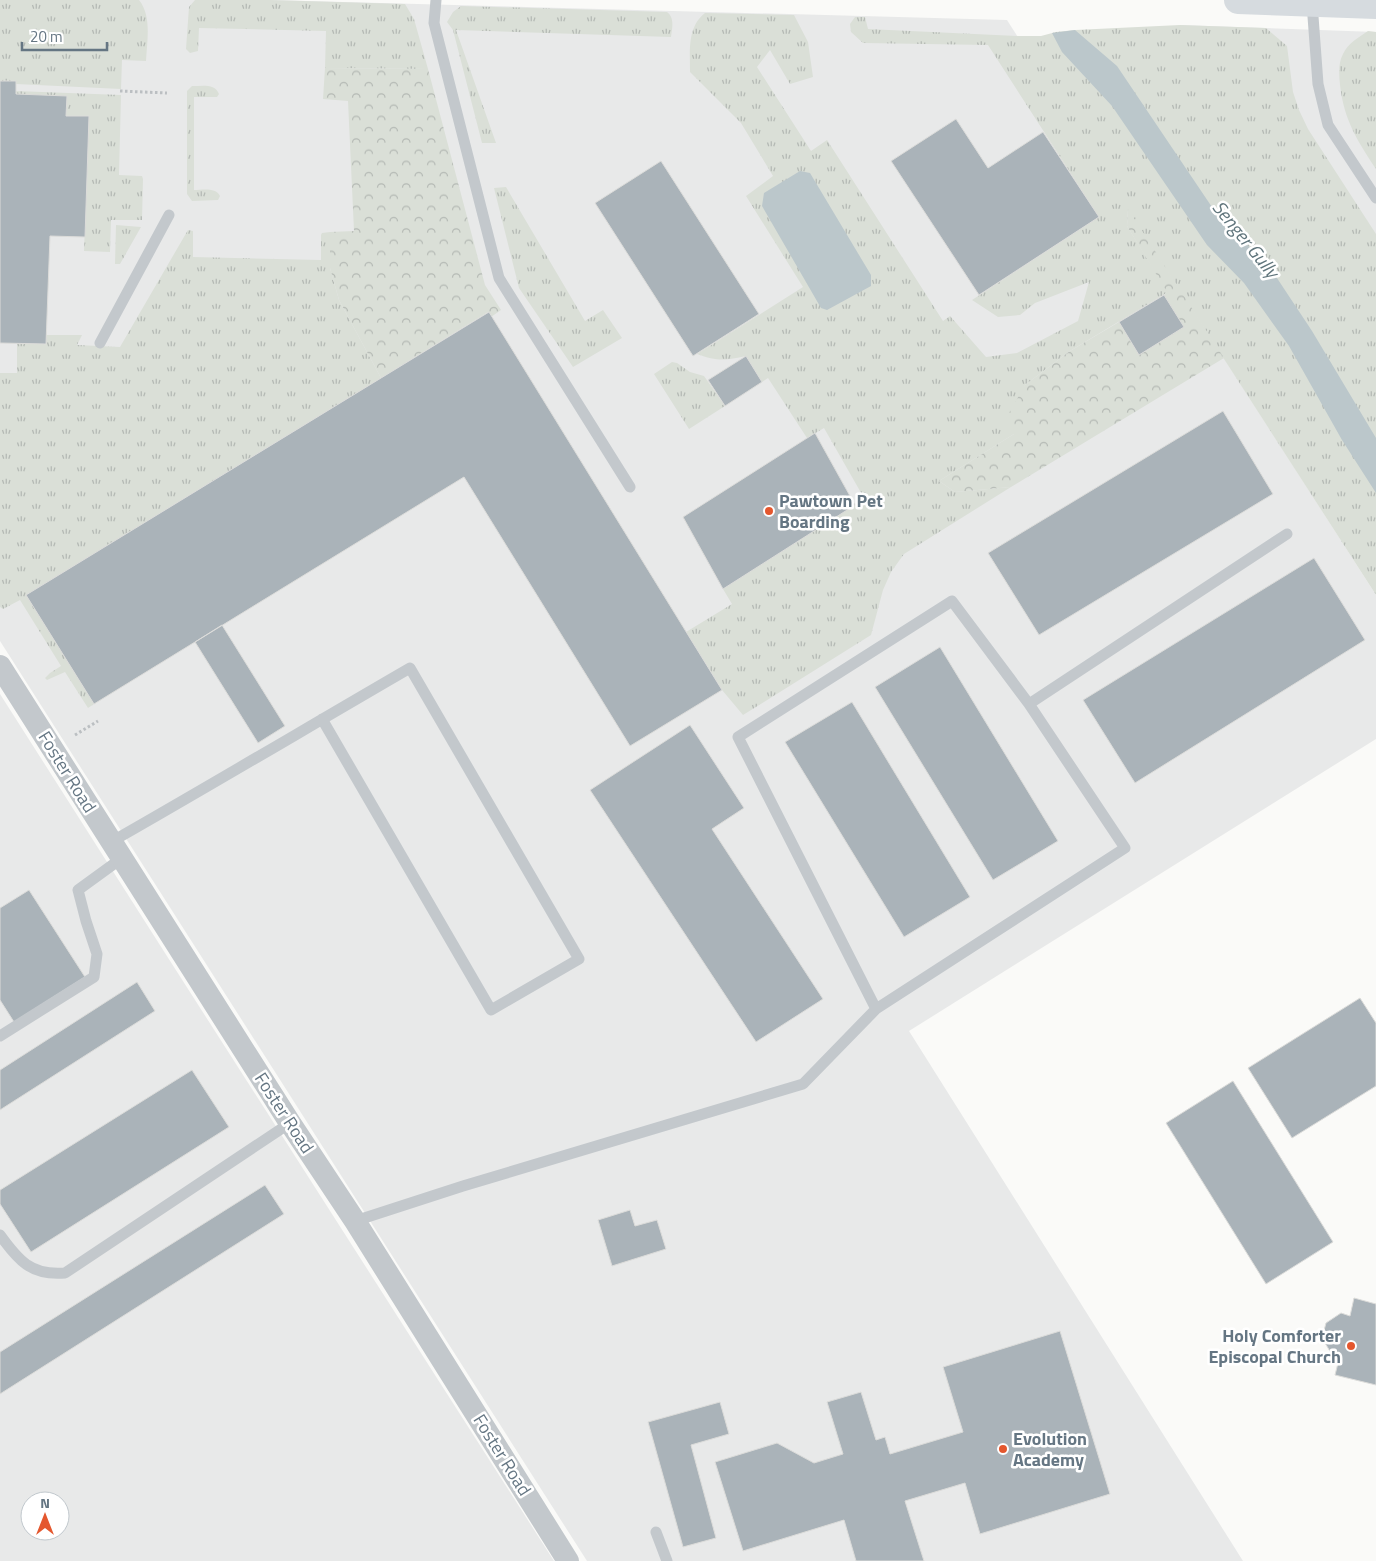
<svg xmlns="http://www.w3.org/2000/svg" width="1376" height="1561" viewBox="0 0 1376 1561" font-family="'Titillium Web',sans-serif">
  <defs>
    <pattern id="grass-tufts" width="24" height="20" patternUnits="userSpaceOnUse" patternTransform="scale(1.25)"><rect width="24" height="20" fill="#dadfd7"/><path d="M3 7l-1-3M5 7V3M7 7l1-3M15 17l-1-3M17 17v-4M19 17l1-3" fill="none" stroke="#b4b9b4"/></pattern>
    <pattern id="forest-crowns" width="20" height="18" patternUnits="userSpaceOnUse" patternTransform="scale(1.25)"><rect width="20" height="18" fill="#dadfd7"/><path d="M2 6a3 3 0 1 1 6 0M12 15a3 3 0 1 1 6 0" fill="none" stroke="#b4b9b4"/></pattern>
  </defs>
  <rect width="100%" height="100%" fill="#fafaf8"/>
  <path fill="#e8e9e9" fill-rule="evenodd" d="M0,0h270l737,20 369,575v144l-467,292 334,530h-656l-587,-920z
    M1180,25l196,7v296z
    M0,694l165,259 389,608h-554zM30,1501h30v30h-30z"/>
  <path fill="url(#grass-tufts)" d="M0,0h139c13,16 8,41 7,61l-24,-1 -1,29 -105,-5v-3h-16z
    M195,0h75l135,4 9,15 14,50 -103,-1 1,-37 -127,-3 -1,23 -8,2 -4,-4 3,-42z
    M461,6l206,6c8,6 5,16 4,25l-215,-7 40,113h-14l-29,-113 -6,-8 6,-10z
    M705,13l89,2 14,27 5,35 -23,7 -20,-34 -13,17 54,84 16,-11 116,181 7,-5 36,41 31,-4 61,-32 11,-39 -54,21 -15,12 -22,2 -26,-17 127,-83 -111,-172 -125,-2 -12,-11 -1,-8 5,-7h10l3,12 149,7h24l15,-4 19,-2 105,-5 86,3 21,18 6,46 6,18 9,19 68,105v361l-248,-385 -1,16 41,66 -98,59 -45,34 -11,49 -75,47 16,11 56,-5 -107,67 -13,18 -8,18 -12,45 -128,80 -21,-25 -36,-58 46,-28 -9,-15 141,-91 -40,-70 -17,10 -39,-60 -6,4 -16,-26c-21,5 -30,5 -49,-2l106,-67 -57,-91 27,-20 -32,-53 -51,-51c0,-21 -3,-45 15,-59z
    M1368,31l8,1v137c-19,-29 -32,-49 -36,-84 -1,-10 -2,-22 3,-31 5,-11 15,-16 25,-23z
    M192,86c10,0 23,-3 27,8l-2,3h-23v93c8,0 22,-3 26,6l-2,4 -26,1 -5,-7v-103z
    M16,91l105,4 -2,80 23,1 1,3 -1,41h-31l-1,32 -26,-1 5,-135h-23l1,-19 -51,-3z
    M506,187l79,134 18,-11 19,28 -49,29 -54,-79 -25,-100z
    M116,225l25,2 -21,37h-5z
    M188,230l5,1v26l128,3v-25l1,-2 8,-1v36l9,32 42,78 -355,217 68,109 -6,4 -23,-36 -18,8 -2,-2 5,-5 11,-7 -41,-66 -17,9 -3,-2v-234h17v-30l29,1v-9h36l-5,10 43,2z
    M672,362l5,1 13,9 14,4 21,30 -36,23 -35,-55z"/>
  <path fill="url(#forest-crowns)" d="M325,68l103,1 57,216 16,25 -10,7 -3,-5 -107,66 -42,-78 -9,-32v-36l24,-1 -6,-130 -25,-2z
    M1128,209l96,149 -213,129 -56,5 -16,-11 75,-47 -9,-14 20,-35 45,-34 49,-29 20,33 44,-28 -19,-32 3,-3 -40,-66z"/>
  <path fill="#bbc7cb" d="M1075,30l42,36 105,156 45,41 45,68 64,107v55l-34,-53 -53,-94 -45,-63 -37,-38 -95,-139 -50,-54 -10,-19z
    M800,171l10,2 61,102v11l-44,24 -6,-2 -59,-102 2,-13z"/>
  <path fill="#aab3b9" stroke="#dcdcda" d="M0,81h16v13l51,2 -1,20h23l-4,121 -35,-1 -4,108 -46,-1z
    M956,119l32,49 55,-36 56,85 -120,78 -88,-134z
    M661,161l98,153 -66,42 -98,-153z
    M1164,295l20,32 -45,28 -20,-33z
    M489,312l233,378 -92,56 -166,-269 -370,227 -68,-109z
    M746,356l16,26 -37,24 -17,-26z
    M1223,411l50,83 -234,141 -51,-82z
    M815,433l40,72 -132,84 -40,-72z
    M1314,558l51,82 -230,143 -52,-83z
    M222,625l63,101 -27,17 -63,-101z
    M940,647l118,194 -65,39 -118,-193z
    M852,702l118,195 -66,40 -119,-195z
    M690,725l54,83 -32,21 111,170 -67,43 -166,-252z
    M29,890l56,87 -71,45 -14,-22v-92z
    M137,982l18,29 -155,99v-40z
    M1360,998l16,25v63l-84,52 -44,-70z
    M192,1070l37,57 -198,125 -31,-48v-14z
    M1233,1081l100,161 -67,42 -100,-161z
    M265,1185l19,29 -284,180v-42z
    M630,1210l5,16 22,-6 9,29 -54,17 -14,-46z
    M1354,1298l22,6v81l-41,-10 5,-20 -9,-2 -9,-15 4,-15 15,-10 9,3z
    M1060,1331l50,163 -130,40 -15,-51 -60,18 19,60h-68l-12,-41 -101,31 -28,-89 62,-19 37,20 29,-9 -16,-52 34,-10 15,48 9,-3 5,17 73,-22 -20,-65z
    M720,1402l9,32 -38,11 25,93 -33,9 -35,-125z"/>
  <g fill="none" stroke-linecap="round" stroke-linejoin="round">
    <path stroke="#bbbfc2" stroke-width="3" stroke-dasharray="2.5 2.5" stroke-linecap="butt" d="M120,91l47,2
      M75,735l23,-14"/>
    <path stroke="#c3c8cc" stroke-width="11" d="M436,0l-2,23 65,255 131,209
      M1312,3l6,81 10,41 48,73
      M100,343l69,-128
      M1029,704l258,-170
      M111,842c100,-57 199,-116 299,-174l169,291 -88,51 -169,-291
      M0,1036l94,-59 3,-23 -11,-33 -8,-31 44,-32
      M355,1221l108,-35 340,-102 73,-75 249,-161 -96,-144 -77,-103 -214,136 138,272
      M0,1235c18,25 31,41 65,38l225,-150
      M656,1532l11,29"/>
    <path stroke="#c3c8cc" stroke-width="22" d="M0,666l290,457 65,98 213,340"/>
    <path stroke="#d6dbdf" stroke-width="28" d="M1238,0l138,5"/>
  </g>
  <g fill="#e4572e" stroke="#fff" stroke-width="2">
    <circle cx="769" cy="511" r="5"/>
    <circle cx="1351" cy="1346" r="5"/>
    <circle cx="1003" cy="1449" r="5"/>
  </g>
  <g text-anchor="middle" stroke-width="5" stroke-linejoin="round" paint-order="stroke">
    <g font-size="18" font-weight="bold" fill="#657683" stroke="#fff" text-anchor="start">
      <text x="779" y="507">Pawtown Pet<tspan x="779" dy="21">Boarding</tspan></text>
      <text x="1341" y="1342" text-anchor="end">Holy Comforter<tspan x="1341" dy="21">Episcopal Church</tspan></text>
      <text x="1013" y="1445">Evolution<tspan x="1013" dy="21">Academy</tspan></text>
    </g>
    <g font-size="18" fill="#657683" stroke="#fff">
      <text transform="translate(67 772) rotate(58)" y="6">Foster Road</text>
      <text transform="translate(284 1113) rotate(57)" y="6">Foster Road</text>
      <text transform="translate(502 1455) rotate(58)" y="6">Foster Road</text>
    </g>
    <g font-size="19" font-style="italic" fill="#60757c" stroke="#fff">
      <text transform="translate(1246 239) rotate(51)" y="7">Senger Gully</text>
    </g>
  </g>
  <g transform="translate(45 1516)"><circle r="24" fill="#ffffff" stroke="#c1c8cd"/>
  <path d="M0-4L9 19L0 12L-9 19Z" fill="#e4572e"/>
  <text y="-8" font-size="14" font-weight="bold" text-anchor="middle" fill="#657683">N</text>
  </g>
  <path d="M22 42v8h85v-8" fill="none" stroke="#657683" stroke-width="2.5"/>
  <text x="30" y="42" font-size="15" fill="#657683" stroke="#ffffff" stroke-width="4" paint-order="stroke">20 m</text>
</svg>
